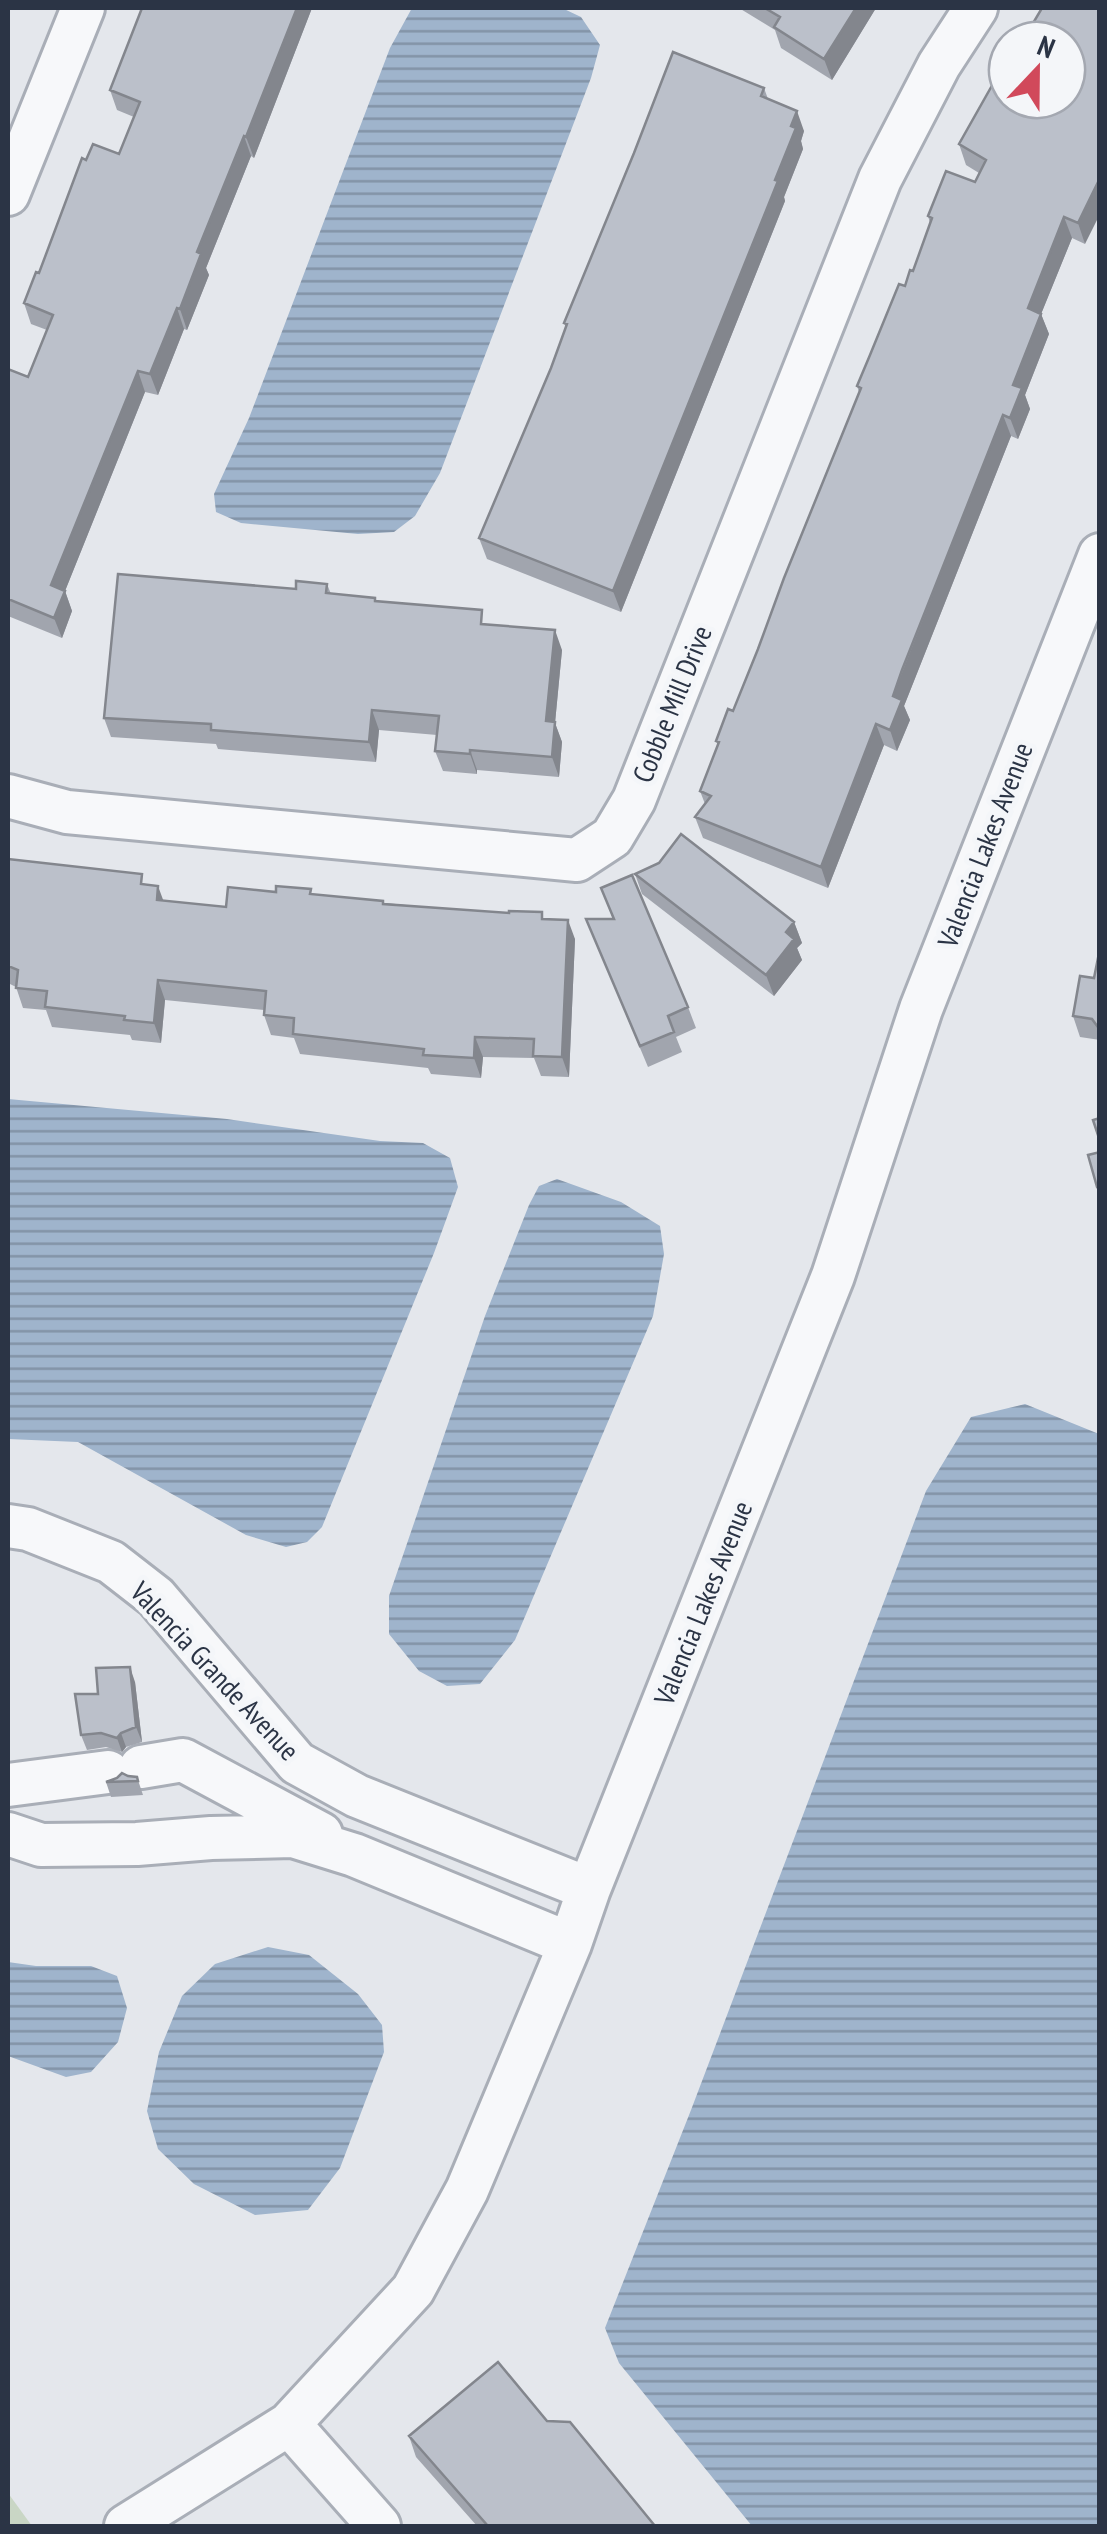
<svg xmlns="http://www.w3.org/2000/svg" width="1107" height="2534" viewBox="0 0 1107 2534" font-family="'PT Sans Narrow',sans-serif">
  <defs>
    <pattern id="park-crowns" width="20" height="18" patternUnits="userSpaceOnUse" patternTransform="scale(2.5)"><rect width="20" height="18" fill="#c9d6c5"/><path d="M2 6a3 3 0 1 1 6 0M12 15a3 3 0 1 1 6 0" fill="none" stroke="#adb8ab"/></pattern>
    <pattern id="water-rules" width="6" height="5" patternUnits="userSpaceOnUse" patternTransform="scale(2.5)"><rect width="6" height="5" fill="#9fb4cc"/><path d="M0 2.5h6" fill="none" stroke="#8293a7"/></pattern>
  </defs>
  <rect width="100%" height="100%" fill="#e4e7ec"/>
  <path fill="url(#park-crowns)" d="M8,2493l24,33h-24z"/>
  <path fill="url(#water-rules)" d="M412,8h150l19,9 19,28 -9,33 -151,395 -25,43 -21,16 -36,2 -117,-11 -25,-11 -2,-18 35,-76 141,-370z
    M8,1099l219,20 153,22 43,2 27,15 8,29 -24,66 -112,274 -15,15 -21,5 -40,-12 -168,-93 -70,-3z
    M557,1179l64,23 39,24 4,28 -11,62 -138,324 -35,44 -33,2 -28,-15 -30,-37v-38l96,-280 44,-111 10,-19z
    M1025,1404l74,30v1092h-347l-133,-163 -14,-35 86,-218 235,-619 45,-74z
    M268,1947l41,8 49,39 24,31 2,27 -44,116 -32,42 -53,5 -61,-31 -36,-35 -11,-38 12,-59 23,-56 33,-32z
    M8,1962l28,4h55l26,10 10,32 -9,34 -27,30 -25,5 -58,-21z"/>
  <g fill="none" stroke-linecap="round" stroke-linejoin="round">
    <defs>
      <path id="street" d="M8,194l75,-186
        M8,796l59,16 510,48 35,-23 22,-37 246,-621 59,-114 37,-57
        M8,1526l20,3 83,33 45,35 141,166 60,33 232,93
        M141,1767l42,-7 138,74
        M8,1785l100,-13
        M8,1834l33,11 96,-1 74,-6 82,-2 61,19 216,89
        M289,2424l90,102
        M126,2526l163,-102 124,-134 54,-100 103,-246 19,-55 244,-613 88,-267 179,-454"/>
    </defs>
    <use href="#street" stroke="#a9aeb7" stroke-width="48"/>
    <use href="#street" stroke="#f7f8fa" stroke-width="42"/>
  </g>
  <path fill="#a1a5ae" d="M142,8h170l-58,150 -3,-2 -45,112 3,7 -22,55 -3,-1 -26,66 -13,-3 -80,199 7,20 -10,27 -54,-22v-247l20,8 19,-47 -16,-6 -7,-21 15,-30 47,-113 33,-6 15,-37 -17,-7 -7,-20z
    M739,8h137l-44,72 -51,-32 -6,-18z
    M764,88l4,11 36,32 -3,10 2,8 -19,48 1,4 -164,411 -134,-53 -8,-21 72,-170 15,-40 -2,-5z
    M1067,100l18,144 -13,-6 -31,76 8,20 -24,61 5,14 -12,30 -7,-3 -101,255 -6,15 6,14 -13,31 -13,-6 -56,143 -125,-50 -8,-21 10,-13 -5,-13 18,-45 -2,-5 17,-30 126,-319 -2,-6 56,-115 17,-48 -2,-7 47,-34 4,-9 -13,-8 -7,-21z
    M327,584l4,10 45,7 111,23 75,26 -7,73 7,19 -3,35 -82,-7v4l-34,-3 -8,-20 2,-16 -58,-5 -3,32 -158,-13 -2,-5 -105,-7 -7,-19 192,-129z
    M8,859l138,25 18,17 62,6 50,-15 269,27 30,20 -6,138 -28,-1 -7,-18 -51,-1 -2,21 -50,-4 -3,-6 -128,-14 -6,-16 -23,-3 -7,-20v-5l-99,-10 -4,43 -29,-3 -2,-5 -78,-8 -6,-17 -23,-2 -7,-21 -8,-4z
    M635,874l159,48 8,21 -5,5 5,12 -28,36 -132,-102z
    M601,888l87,119 8,21 -20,9 6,15 -34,15 -62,-148h27z
    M1100,948v92l-20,-3 -7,-21 21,-38z
    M135,1682l7,60 -16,5 -4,5 -16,-5 -19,3 -6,-15 17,-41z
    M128,1776l9,1 6,18 -32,2 -5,-15z
    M547,2421l108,105h-178l-61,-69 -7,-21z"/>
  <path fill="#83868d" d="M297,8h15l-58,150 -8,-21z
    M856,8h20l-44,72 -8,-21z
    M797,111l7,20 -3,10 2,8 -19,48 1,4 -164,411 -8,-21 162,-411 16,-54z
    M244,136l7,20 -45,112 3,7 -22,55 -7,-21 17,-57z
    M1100,178v36l-15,30 -7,-21z
    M1064,217l8,21 -37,91 -7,-21z
    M177,308l7,21 -26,66 -8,-21z
    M1041,314l8,20 -24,61 5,14 -12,30 -8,-21 3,-33z
    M138,371l7,21 -86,214 -8,-21z
    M1003,415l8,21 -101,255 -6,15 6,14 -13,31 -7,-21 3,-34z
    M65,591l7,20 -10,27 -8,-20z
    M555,630l7,20 -7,73 7,19 -3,35 -7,-20 -6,-36z
    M372,710l7,20 -3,32 -7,-20z
    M876,724l8,21 -56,143 -7,-21z
    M470,750l7,20v4l-7,-20z
    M158,886l7,19 -8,-5z
    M568,920l7,19 -6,138 -7,-20z
    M794,922l8,21 -5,5 5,12 -28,36 -8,-21 20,-43z
    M158,980l7,20 -4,43 -7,-20z
    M475,1037l8,20 -2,21 -7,-20z
    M130,1667l5,15 7,60 -6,-15z
    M121,1733l5,14 -4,5 -5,-14z"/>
  <path fill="#bbc0ca" stroke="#83868d" stroke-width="2.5" d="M142,8h155l-51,129 -2,-1 -47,116 4,2 -21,55 -3,-1 -27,66 -12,-3 -87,214 14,6 -11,27 -46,-19v-230l20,8 25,-62 -29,-12 12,-31 3,1 43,-115 4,2 7,-16 26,10 21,-52 -30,-12z
    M765,8h91l-32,51 -50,-32 6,-10z
    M1042,8h58v170l-22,45 -14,-6 -36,91 13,6 -28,71 9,3 -12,30 -7,-3 -101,255 -9,26 9,4 -12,30 -14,-6 -55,143 -126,-50 16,-21 -11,-5 19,-49 -3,-1 12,-32 5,2 25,-62 26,-71 77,-190 -4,-2 13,-31 29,-71 6,2 5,-16 3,1 19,-53 -4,-2 18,-45 29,11 11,-22 -27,-16 48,-85v41h60v-60h-44z
    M673,52l91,36 -3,8 36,15 -6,15 5,2 -21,52 3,1 -165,410 -134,-53 72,-170 16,-44 -3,-1 70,-170z
    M118,574l178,15v-8l31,3 -1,9 49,5v3l107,9 -1,14 74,6 -9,91 9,1 -3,35 -82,-7v4l-35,-3 4,-35 -67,-6 -3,32 -158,-12v-6l-107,-6z
    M681,834l113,88 -8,10 8,7 -28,36 -131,-101 24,-11z
    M8,859l134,15 -1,10 17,2 -1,14 69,7 2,-20 48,5v-6l35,3 -1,5 73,7v3l126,9v-2l33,1v7l26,1 -6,137 -29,-1 1,-17 -59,-2 -1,21 -51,-3 1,-6 -131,-15 1,-16 -30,-3 2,-24 -108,-11 -4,43 -30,-3 1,-4 -80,-9 2,-16 -31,-3 2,-18 -10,-4z
    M632,875l56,132 -20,9 6,16 -34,14 -54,-127h28l-13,-31z
    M1100,948v82l-8,-11 -19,-3 7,-40 14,2z
    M1100,1118v23l-7,-21z
    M1100,1152v34l-3,1 -9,-32z
    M130,1667l6,60 -15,6 -4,5 -16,-5 -20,2 -6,-41h23l-2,-26z
    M122,1773l6,3 9,1 1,4 -32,1 11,-4z
    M498,2362l49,59 23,1 85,104h-167l-79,-90z"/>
  <g text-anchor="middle" stroke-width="10" stroke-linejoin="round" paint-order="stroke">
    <g font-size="28" fill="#2b3445" stroke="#f4f6f9">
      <text transform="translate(672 704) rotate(-68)" y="10">Cobble Mill Drive</text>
      <text transform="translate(985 845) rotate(-69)" y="10">Valencia Lakes Avenue</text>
      <text transform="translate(703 1603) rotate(-68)" y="10">Valencia Lakes Avenue</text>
      <text transform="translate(215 1671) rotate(47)" y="10">Valencia Grande Avenue</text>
    </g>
  </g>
  <rect width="1107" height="2534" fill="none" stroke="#2b3445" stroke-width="20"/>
  <g transform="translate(1037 70) rotate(22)"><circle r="48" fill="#f4f6f9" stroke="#a4a8b1" stroke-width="2.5"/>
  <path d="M0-8L18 38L0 25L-18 38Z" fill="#d1495b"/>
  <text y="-15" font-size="28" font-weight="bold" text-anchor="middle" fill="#2b3445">N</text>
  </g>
</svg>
